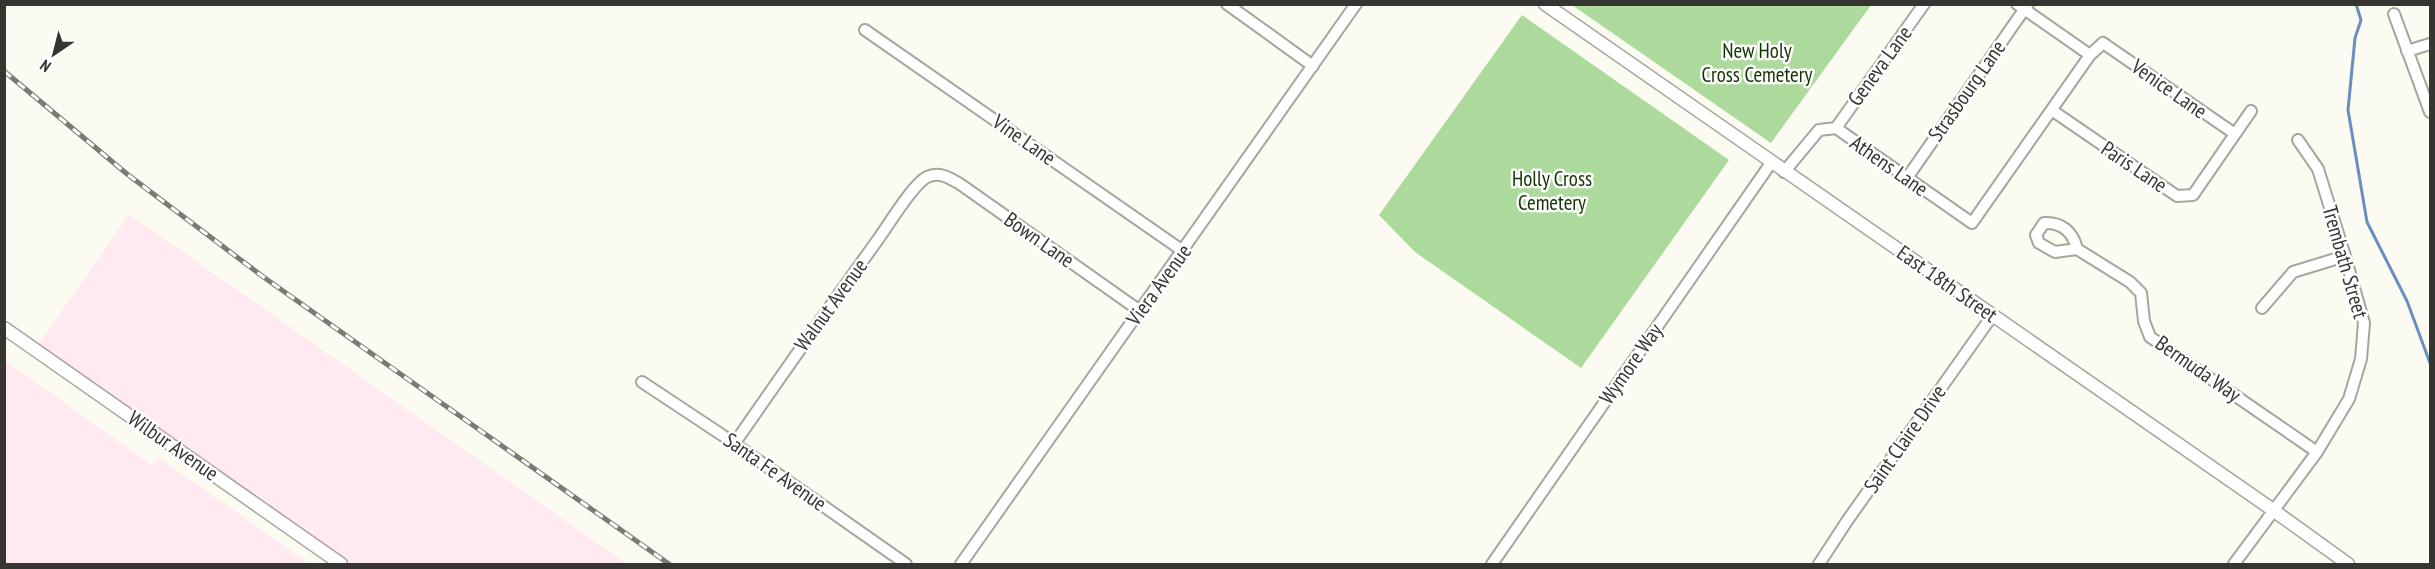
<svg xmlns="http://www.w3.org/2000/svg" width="2435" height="569" viewBox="0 0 2435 569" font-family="'PT Sans Narrow',sans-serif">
  <rect width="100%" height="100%" fill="#fcfbf2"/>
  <path fill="#ffeaf2" d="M129,214l498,350h-276l-312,-220z
    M4,360l148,105 6,-8 152,107h-305z"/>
  <path fill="#acd99c" d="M1572,5h299l-100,138z
    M1522,15l207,145 -148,208 -166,-116 -36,-37z"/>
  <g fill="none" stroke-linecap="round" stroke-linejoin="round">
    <path stroke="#688fbd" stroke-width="3" d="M2356,4l5,16 -6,18 -7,72 19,112 40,79 23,62"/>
    <defs>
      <path id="minor" d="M1227,4l86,62
        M2017,4l73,51
        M2394,14l36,98
        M865,30l318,221
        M2407,51l23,-7
        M2053,111l124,85 16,-1 58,-84
        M1836,128l88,-124
        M1784,172l35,-42 17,-2 136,95 118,-168 13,-12 132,91
        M1907,178l121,-174
        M2077,249l-22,3 -16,-9 -3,-8 8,-12c18,-1 29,9 33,26l53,33 11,11 3,28 6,16 167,115
        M2262,308l31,-36 52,-16
        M642,382l80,53 184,129
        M734,444c48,-69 96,-138 145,-206 10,-14 34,-54 48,-61 12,-6 23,1 33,7l180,127
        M961,564l395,-560
        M1492,564l279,-401
        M1819,564l28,-43 145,-205
        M2234,564l83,-112 32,-53 12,-40 3,-36 -19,-67 -27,-87 -20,-29"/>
      <path id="major" d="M1545,4l728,506 75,54
        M4,328l337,236"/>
    </defs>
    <use href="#minor" stroke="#a7a59d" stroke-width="14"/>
    <use href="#major" stroke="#a7a59d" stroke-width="15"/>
    <use href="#minor" stroke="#fff" stroke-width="10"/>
    <use href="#major" stroke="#fff" stroke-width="12"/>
    <defs>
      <path id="rail" d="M4,71l123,103 135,102 407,288"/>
    </defs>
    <use href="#rail" stroke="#7b7a75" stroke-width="5"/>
    <use href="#rail" stroke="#fff" stroke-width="3" stroke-dasharray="9" stroke-linecap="butt"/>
  </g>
  <g text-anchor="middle" stroke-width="5" stroke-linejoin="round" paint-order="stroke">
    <g font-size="21" fill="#123401" stroke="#fff">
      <text x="1757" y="58">New Holy<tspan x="1757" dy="24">Cross Cemetery</tspan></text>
      <text x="1552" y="186">Holly Cross<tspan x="1552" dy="24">Cemetery</tspan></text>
    </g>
    <g font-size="21" fill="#363532" stroke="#fff">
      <text transform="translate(1880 66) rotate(-54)" y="7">Geneva Lane</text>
      <text transform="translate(2169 89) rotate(35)" y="7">Venice Lane</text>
      <text transform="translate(1967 91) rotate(-55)" y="7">Strasbourg Lane</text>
      <text transform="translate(1024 140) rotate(35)" y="7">Vine Lane</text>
      <text transform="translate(1889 166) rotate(35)" y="7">Athens Lane</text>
      <text transform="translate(2134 167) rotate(34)" y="7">Paris Lane</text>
      <text transform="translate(1039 240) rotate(35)" y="7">Bown Lane</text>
      <text transform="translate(2345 262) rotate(74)" y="7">Trembath Street</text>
      <text transform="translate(1947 284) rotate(35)" y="7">East 18th Street</text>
      <text transform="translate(1159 285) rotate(-54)" y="7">Viera Avenue</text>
      <text transform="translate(831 305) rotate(-54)" y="7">Walnut Avenue</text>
      <text transform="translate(1631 364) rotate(-55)" y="7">Wymore Way</text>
      <text transform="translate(2198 369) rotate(35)" y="7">Bermuda Way</text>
      <text transform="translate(1905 439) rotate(-55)" y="7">Saint Claire Drive</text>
      <text transform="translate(173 446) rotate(35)" y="7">Wilbur Avenue</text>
      <text transform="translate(775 472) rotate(35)" y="7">Santa Fe Avenue</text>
    </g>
  </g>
  <rect width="2435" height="569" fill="none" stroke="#363532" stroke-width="12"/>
  <g transform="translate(54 54) rotate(215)" stroke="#ffffff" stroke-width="4.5" paint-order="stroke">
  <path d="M0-4.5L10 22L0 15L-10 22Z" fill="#363532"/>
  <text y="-9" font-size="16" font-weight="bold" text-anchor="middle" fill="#363532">N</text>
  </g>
</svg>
